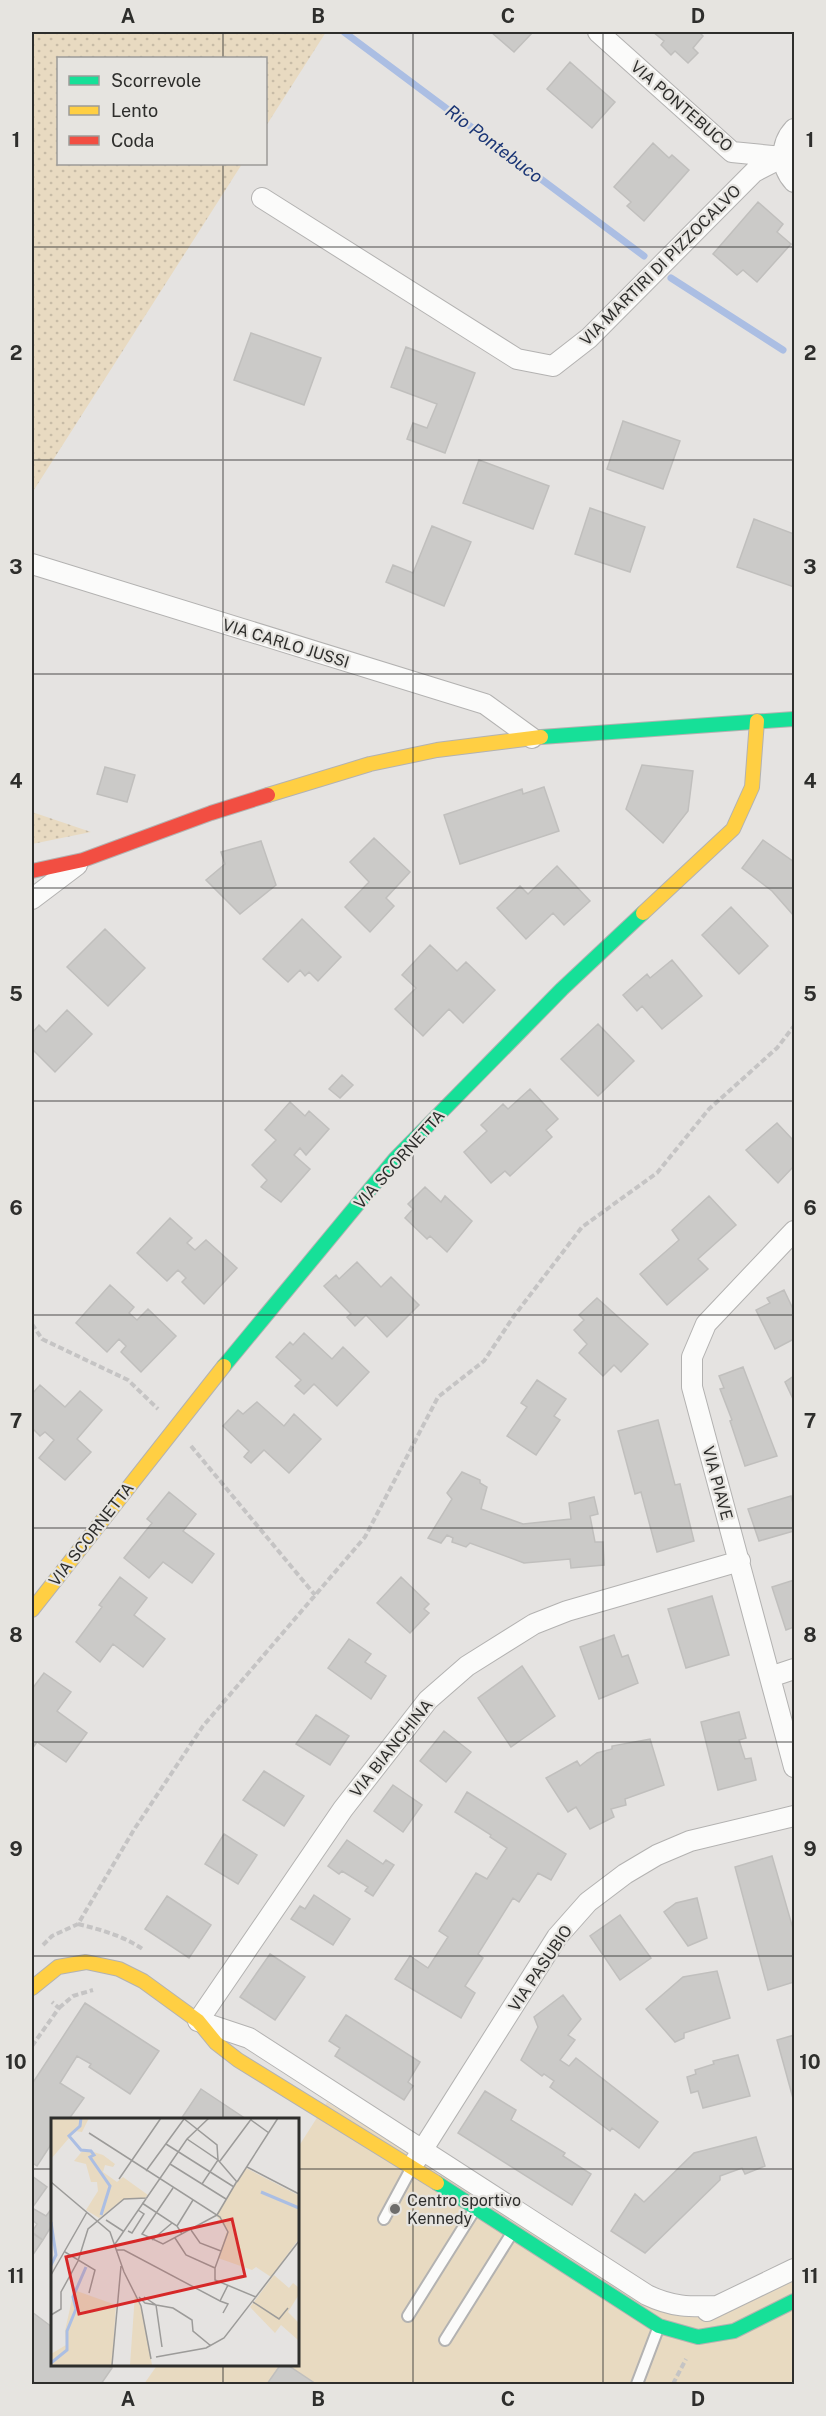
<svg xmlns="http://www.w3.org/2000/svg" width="826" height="2416" viewBox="0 0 826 2416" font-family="'Public Sans',sans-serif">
  <defs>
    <pattern id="grass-dots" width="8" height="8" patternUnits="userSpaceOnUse" patternTransform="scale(1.5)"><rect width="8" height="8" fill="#e8dac1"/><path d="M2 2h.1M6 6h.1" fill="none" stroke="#c7bba6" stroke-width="1.8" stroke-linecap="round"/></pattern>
  </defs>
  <rect width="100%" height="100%" fill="#e5e3e1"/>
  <path fill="url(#grass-dots)" d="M32,32h294l-60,94v-68h-208v106h184l-210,329z
    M32,812l59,20 -59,12z"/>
  <path fill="#e8dac1" d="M327,2102l343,210 124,-44v116h-650l14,-20h139v-215z"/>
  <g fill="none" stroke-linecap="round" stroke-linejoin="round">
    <path stroke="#abbee3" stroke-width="7" d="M344,32l300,224
      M671,278l112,72"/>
  </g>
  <path fill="#cbcac8" stroke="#c0bfbd" stroke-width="1.5" d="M491,32h42l-19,20z
    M653,32h46l4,4 -10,12 5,5 -10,10 -13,-12 -4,4 -10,-10 3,-4z
    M570,62l45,40 -23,26 -45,-39z
    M653,143l16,15 3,-3 17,15 -45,51 -17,-15 4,-4 -17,-15z
    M758,202l25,22 -6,8 14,12 -34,38 -14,-12 -6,5 -24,-21z
    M251,333l70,25 -17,47 -70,-25z
    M406,347l69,26 -30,80 -38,-14 6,-16 14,5 10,-24 -46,-17z
    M623,421l57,20 -17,48 -56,-20z
    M479,460l70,26 -16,43 -70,-26z
    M590,508l55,19 -15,45 -55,-18z
    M754,519l40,15v53l-57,-20z
    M432,526l39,16 -27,64 -58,-24 7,-17 20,8z
    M642,765l51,6 -5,40 -25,32 -37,-34z
    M105,767l30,8 -8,27 -30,-8z
    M544,787l15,44 -99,33 -16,-49 78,-26 1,5z
    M374,838l36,34 -24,26 8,8 -24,26 -25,-25 24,-25 -19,-20z
    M763,840l31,22v54l-22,-25 -30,-23z
    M261,841l15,44 -36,29 -34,-34 19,-16 -4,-12z
    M557,866l33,35 -26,24 -11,-12 -27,26 -29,-31 23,-22 8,8z
    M731,907l37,39 -29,28 -37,-39z
    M302,919l39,38 -23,24 -9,-9 -4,4 -5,-6 -12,12 -25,-23z
    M105,929l40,39 -37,38 -41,-39z
    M430,945l27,26 9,-9 29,28 -32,33 -14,-14 -26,27 -28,-27 21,-21 -14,-13z
    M672,960l30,36 -40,33 -20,-23 -5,5 -14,-16 24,-21 3,4z
    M67,1010l25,24 -37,38 -23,-23v-16l7,-8 7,7z
    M598,1024l36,37 -36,35 -37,-37z
    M342,1075l11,10 -13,13 -11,-9z
    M530,1089l28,30 -12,11 6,7 -42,39 -5,-5 -14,12 -27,-31 23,-21 -6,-6 22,-21 5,5z
    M290,1102l15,14 4,-5 20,18 -23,26 -6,-7 -6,7 16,14 -29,33 -20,-15 6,-7 -15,-15 24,-25 -11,-10z
    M777,1123l17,18v25l-16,17 -32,-33z
    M425,1187l16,15 4,-6 27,25 -25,31 -17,-16 -3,3 -22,-21 8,-9 -5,-5z
    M709,1196l27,29 -38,34 10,10 -41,36 -27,-31 39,-34 -7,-10z
    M170,1218l22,20 -5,5 8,7 11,-10 31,28 -33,36 -22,-22 4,-4 -8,-8 -11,11 -30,-28z
    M357,1262l24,25 10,-10 28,28 -32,32 -21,-22 -11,11 -8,-9 4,-3 -27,-28 12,-11 3,4z
    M110,1285l24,22 -5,6 8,7 11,-11 28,27 -35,36 -20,-20 5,-6 -7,-7 -12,13 -31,-29z
    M784,1290l10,21v28l-19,10 -19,-39 14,-7 -3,-5z
    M597,1298l51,46 -27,28 -7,-7 -11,11 -24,-23 8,-9 -13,-14 10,-10 -5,-5z
    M304,1333l28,26 11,-12 26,25 -32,34 -23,-22 -10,10 -9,-8 6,-6 -25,-23 14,-15 3,3z
    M743,1367l34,89 -32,10 -15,-45 2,-1 -12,-31 4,-1 -5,-12z
    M794,1376v25l-9,-19z
    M537,1380l29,19 -12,17 6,4 -24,35 -29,-19 20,-29 -6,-4z
    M40,1385l25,22 15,-16 22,19 -25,29 14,13 -26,28 -26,-22 15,-18 -9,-8 -5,4 -8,-8v-34z
    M257,1402l27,24 10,-12 27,25 -32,34 -25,-23 -13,13 -7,-6 5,-6 -26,-25 15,-16 5,4z
    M658,1420l17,65 5,-1 14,57 -37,11 -16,-60 -6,2 -17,-63z
    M462,1472l18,8v3l7,4 -6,22 42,15 48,-5 -2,-16 25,-6 4,17 -8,2 5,26h8l1,23 -33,3 -1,-9 -46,4 -54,-20 -4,4 -14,-5 1,-4 -6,-3 -6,8 -13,-5 24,-39 -5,-6z
    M169,1492l27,22 -13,17 31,23 -22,29 -29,-21 -14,16 -25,-20 28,-35 -5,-4z
    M791,1496l3,11v24l-35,10 -11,-32z
    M120,1577l27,21 -13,17 31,24 -22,28 -30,-23 -13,18 -24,-20 26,-35 -3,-2z
    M401,1577l28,27 -5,5 5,4 -19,20 -33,-30z
    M794,1580v47l-8,3 -14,-43z
    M712,1596l17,59 -43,13 -18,-59z
    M614,1635l8,22 6,-2 10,28 -39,16 -19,-52z
    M349,1639l22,15 -6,8 21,14 -15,23 -43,-31z
    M522,1666l33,50 -44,31 -33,-49z
    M44,1673l27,19 -14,19 30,22 -21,29 -29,-20 -5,7v-60z
    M739,1712l7,26 -7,2 6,19 6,-1 5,22 -38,10 -17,-68z
    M316,1715l33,21 -19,29 -34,-21z
    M444,1731l27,21 -25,30 -26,-21z
    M650,1739l14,46 -39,14 1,6 -15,4 3,8 -24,12 -14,-22 -8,5 -22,-34 31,-17 3,5 17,-13 15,-4v-3z
    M264,1771l40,25 -20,30 -41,-26z
    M393,1785l29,20 -19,27 -29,-21z
    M467,1792l99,62 -15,26 -13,-7 -19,29 -6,-4 -35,56 5,4 -18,28 10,7 -14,25 -66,-39 15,-23 18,12 20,-31 -9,-6 37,-58 11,6 20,-31 -17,-11 1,-2 -36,-23z
    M224,1834l33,21 -19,29 -33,-20z
    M347,1840l36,24 3,-4 8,5 -21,31 -8,-5 3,-4 -26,-16 -3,3 -11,-8z
    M772,1856l22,76v50l-26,8 -33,-123z
    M314,1895l36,24 -17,26 -42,-26 9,-13 5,3z
    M167,1896l44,29 -22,33 -44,-29z
    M697,1898l10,40 -19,8 -24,-34 12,-9z
    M620,1915l31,43 -31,22 -30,-44z
    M270,1954l35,23 -30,43 -35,-23z
    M717,1971l13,47 -46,15v5l-9,4 -29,-33 37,-32z
    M563,1995l18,24 -13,16 7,5 -15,20 9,6 7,-8 82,64 -19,26 -27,-20 -2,3 -60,-44 4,-6 -10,-7 -2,2 -21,-16 17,-33 -4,-10z
    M85,2003l74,48 -29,43 -41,-27 2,-3 -14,-8 -17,27 24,15 -15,21h-17v24l-15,23 -3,-2 -2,3v-83z
    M346,2015l74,47 -12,20 5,4 -9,14 -69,-44 5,-8 -11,-7z
    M794,2035v67l-17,-62z
    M738,2055l12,41 -47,12 -5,-17 -7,2 -4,-16 9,-3 -1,-4 19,-6 -1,-3z
    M201,2089l45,30h-65z
    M485,2091l31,19 -5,10 54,33 -2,3 28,18 -19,31 -114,-72z
    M756,2137l9,29 -20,8 -3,-6 -22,8v4l-75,73 -34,-22 24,-37 9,8 50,-49z
    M32,2176l15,11 -15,21 14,8 6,-8v17l-9,15 -11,-8 5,-8 -5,-4z
    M32,2233l11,7 -11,16z
    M32,2312l20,15v37h53l7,4 -11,16h-64l-5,-3z
    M281,2364h5l30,20h-49z"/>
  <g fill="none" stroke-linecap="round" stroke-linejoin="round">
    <defs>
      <path id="lane" d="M384,2219l28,-52
        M408,2316l67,-107
        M445,2340l67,-107
        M637,2384l22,-58"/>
      <path id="street" d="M598,32l134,120 51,5
        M794,129c-14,15 -14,38 0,53
        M262,198l255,161 36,7 36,-28 165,-166 29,-15
        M32,564l453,140 47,34
        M32,899l45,-34
        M794,1231l-88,93 -14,33v30l102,380
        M770,1677l24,-8
        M416,2160l141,-223 31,-35 37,-28 32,-19 33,-14 104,-25
        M717,2306c-28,1 -45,1 -70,-11l-398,-257 -51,-17 145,-212 85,-109 39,-34 67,-42 33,-13 173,-50
        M707,2311l87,-42"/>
      <path id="fast" d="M541,737l253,-18
        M224,1366l171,-207 167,-170 81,-76
        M437,2183l222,143 39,11 36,-6 60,-30"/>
      <path id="slow" d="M268,795l102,-31 67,-14 104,-13
        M643,913l90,-84 19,-42 5,-66
        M32,1610l192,-244
        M32,1988l26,-21 28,-5 33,7 24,12 55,40 18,22 22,17 199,123"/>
      <path id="jam" d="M32,871l51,-11 128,-47 57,-18"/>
    </defs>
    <use href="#lane" stroke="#b3b2b1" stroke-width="14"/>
    <use href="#street" stroke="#b3b2b1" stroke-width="22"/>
    <use href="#fast" stroke="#b3b2b1" stroke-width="16"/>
    <use href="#slow" stroke="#b3b2b1" stroke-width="16"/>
    <use href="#jam" stroke="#b3b2b1" stroke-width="16"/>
    <path stroke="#c5c4c4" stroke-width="4" stroke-dasharray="6 3" stroke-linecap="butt" d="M32,1324l10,15 86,41 30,29
      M191,1446l124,149
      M78,1924c24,6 46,12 66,26
      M43,1945l9,-9 26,-12 57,-96 68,-102 162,-189 73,-140 46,-36 30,-45 68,-89 75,-54 52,-64 68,-61 17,-22
      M59,2008l14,-12 20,-6
      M32,2046l27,-38 -7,-6
      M673,2384l13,-25"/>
    <use href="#lane" stroke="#fbfbfa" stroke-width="10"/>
    <use href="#street" stroke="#fbfbfa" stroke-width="20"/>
    <use href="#fast" stroke="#16e098" stroke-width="14"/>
    <use href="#slow" stroke="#ffcf43" stroke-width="14"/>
    <use href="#jam" stroke="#f24e42" stroke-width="14"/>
  </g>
  <path fill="none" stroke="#2e2e2c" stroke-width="1.5" stroke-opacity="0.55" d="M223,32v26M413,32v2352M603,32v2352M223,164v1955M32,247h762M32,460h762M32,674h762M32,888h762M32,1101h762M32,1315h762M32,1528h762M32,1742h762M32,1956h762M32,2169h20M297,2169h497M223,2364v20"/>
  <circle fill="#6e6d6b" stroke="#e6e4e0" stroke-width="2" cx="395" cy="2209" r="6"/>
  <g text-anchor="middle" stroke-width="4.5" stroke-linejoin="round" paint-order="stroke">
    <g font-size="16" fill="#2e2e2c" stroke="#e6e4e0">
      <text transform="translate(682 106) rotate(41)" y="6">VIA PONTEBUCO</text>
      <text transform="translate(660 265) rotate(-45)" y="6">VIA MARTIRI DI PIZZOCALVO</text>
      <text transform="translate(286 643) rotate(17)" y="6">VIA CARLO JUSSI</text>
      <text transform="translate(399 1159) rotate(-48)" y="6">VIA SCORNETTA</text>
      <text transform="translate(718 1483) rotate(75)" y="6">VIA PIAVE</text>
      <text transform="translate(91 1534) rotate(-52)" y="6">VIA SCORNETTA</text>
      <text transform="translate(391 1748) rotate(-51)" y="6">VIA BIANCHINA</text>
      <text transform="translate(540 1968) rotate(-56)" y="6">VIA PASUBIO</text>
    </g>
    <g font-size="16" fill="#2e2e2c" stroke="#e6e4e0" text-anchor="start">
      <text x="407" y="2206">Centro sportivo<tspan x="407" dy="18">Kennedy</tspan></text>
    </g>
    <g font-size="18" font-style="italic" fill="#1a3575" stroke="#e6e4e0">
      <text transform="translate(494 144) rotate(37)" y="6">Rio Pontebuco</text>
    </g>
  </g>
  <g transform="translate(51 2118)">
    <rect width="248" height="248" fill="#e5e3e1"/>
    <path d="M0,0h38l-7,14 -7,-1 -24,28zM33,31l19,6 12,9 -2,3 -8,-2 -2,7 14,10 6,-5 25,18 -4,4h-20l-25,19 -13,-8 12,-19 -1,-9h-6l-5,-18 -12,-3zM223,157l15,13 4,-5 5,4v9l-10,16 10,10v18l-17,-15 -6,8 -25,-26zM23,172l42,15 -4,60h-61v-11l15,-9 -1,-14zM84,176l6,14 11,57h-22z" fill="#e8dac1"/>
    <path d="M195,50l52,27v45l-27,37 -15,-10 -4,3 -34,-12 9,-27 -11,-16z" fill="#e8dac1"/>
    <path fill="none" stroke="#abbee3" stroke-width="3" d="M30,0l-1,8 -11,10 12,14 10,1 3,4 -4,2 20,29 -9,29M210,74l38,16M0,104l5,33 -5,10M0,245l16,-13v-19l9,-22 -3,-12 13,-30"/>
    <path fill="none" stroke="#9c9b99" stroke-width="1.5" d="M132,0l34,27 1,15 19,22M200,2l18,13M38,15l131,84 8,15 -13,36M136,21l31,21 -16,24M115,26l68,43M169,43l32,-43M119,46l56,35M196,49l52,27M95,53l38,-52M68,61l42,-61M0,64l59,50 14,40 17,34 10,53M186,64l41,-64M122,70l-31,46 21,10 54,-29M91,85l35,23 5,8M166,97l20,-34M55,102l17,11M126,108l16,-26M140,112l9,13 21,8M77,113l4,2 12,-19 -6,-4M124,120l11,17 29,13M101,122l20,-17M64,126l72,-105 22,-21M66,132h7l96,51 8,-16M14,134l30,18 -6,23M164,150v12l41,17M0,157l36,-63M88,179l6,6 28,5 19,12 1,11 18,15M93,179l12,8 6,42M169,183l8,3 -5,9M202,184l26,17 9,-11M0,197l10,-6v-17l17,-31 10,-32 36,-30 23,-1M105,239l50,-9 18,-10 75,-97M61,247l9,-99"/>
    <path fill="#d62828" fill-opacity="0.15" stroke="#d62828" stroke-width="3" d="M181,101l13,57 -166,38 -13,-57z"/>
    <rect width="248" height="248" fill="none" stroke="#2e2e2c" stroke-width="3"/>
  </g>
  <rect width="826" height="2416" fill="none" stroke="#e6e4e0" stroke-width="66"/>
  <rect x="57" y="57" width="210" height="108" fill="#e6e4e0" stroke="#9c9b98" stroke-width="1.5"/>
  <rect x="69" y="76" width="30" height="9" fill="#16e098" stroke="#9c9b98" stroke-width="1.5"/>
  <text x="111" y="87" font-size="18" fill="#2e2e2c">Scorrevole</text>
  <rect x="69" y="106" width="30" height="9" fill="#ffcf43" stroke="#9c9b98" stroke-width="1.5"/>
  <text x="111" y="117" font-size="18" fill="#2e2e2c">Lento</text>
  <rect x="69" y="136" width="30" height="9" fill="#f24e42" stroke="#9c9b98" stroke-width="1.5"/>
  <text x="111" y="147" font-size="18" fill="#2e2e2c">Coda</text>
  <rect x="33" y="33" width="760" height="2350" fill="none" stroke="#2e2e2c" stroke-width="2"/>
  <g font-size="20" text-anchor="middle" font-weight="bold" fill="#2e2e2c">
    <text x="128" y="23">A</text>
    <text x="318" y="23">B</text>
    <text x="508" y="23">C</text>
    <text x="698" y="23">D</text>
    <text x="16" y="147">1</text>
    <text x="810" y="147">1</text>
    <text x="16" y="360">2</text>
    <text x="810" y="360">2</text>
    <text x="16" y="574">3</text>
    <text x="810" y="574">3</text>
    <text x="16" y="788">4</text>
    <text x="810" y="788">4</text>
    <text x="16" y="1001">5</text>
    <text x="810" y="1001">5</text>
    <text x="16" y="1215">6</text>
    <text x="810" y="1215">6</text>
    <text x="16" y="1428">7</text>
    <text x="810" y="1428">7</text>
    <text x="16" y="1642">8</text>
    <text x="810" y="1642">8</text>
    <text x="16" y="1856">9</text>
    <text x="810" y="1856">9</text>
    <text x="16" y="2069">10</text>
    <text x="810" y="2069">10</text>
    <text x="16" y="2283">11</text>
    <text x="810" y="2283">11</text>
    <text x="128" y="2406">A</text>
    <text x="318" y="2406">B</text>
    <text x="508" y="2406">C</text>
    <text x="698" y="2406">D</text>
  </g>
</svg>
